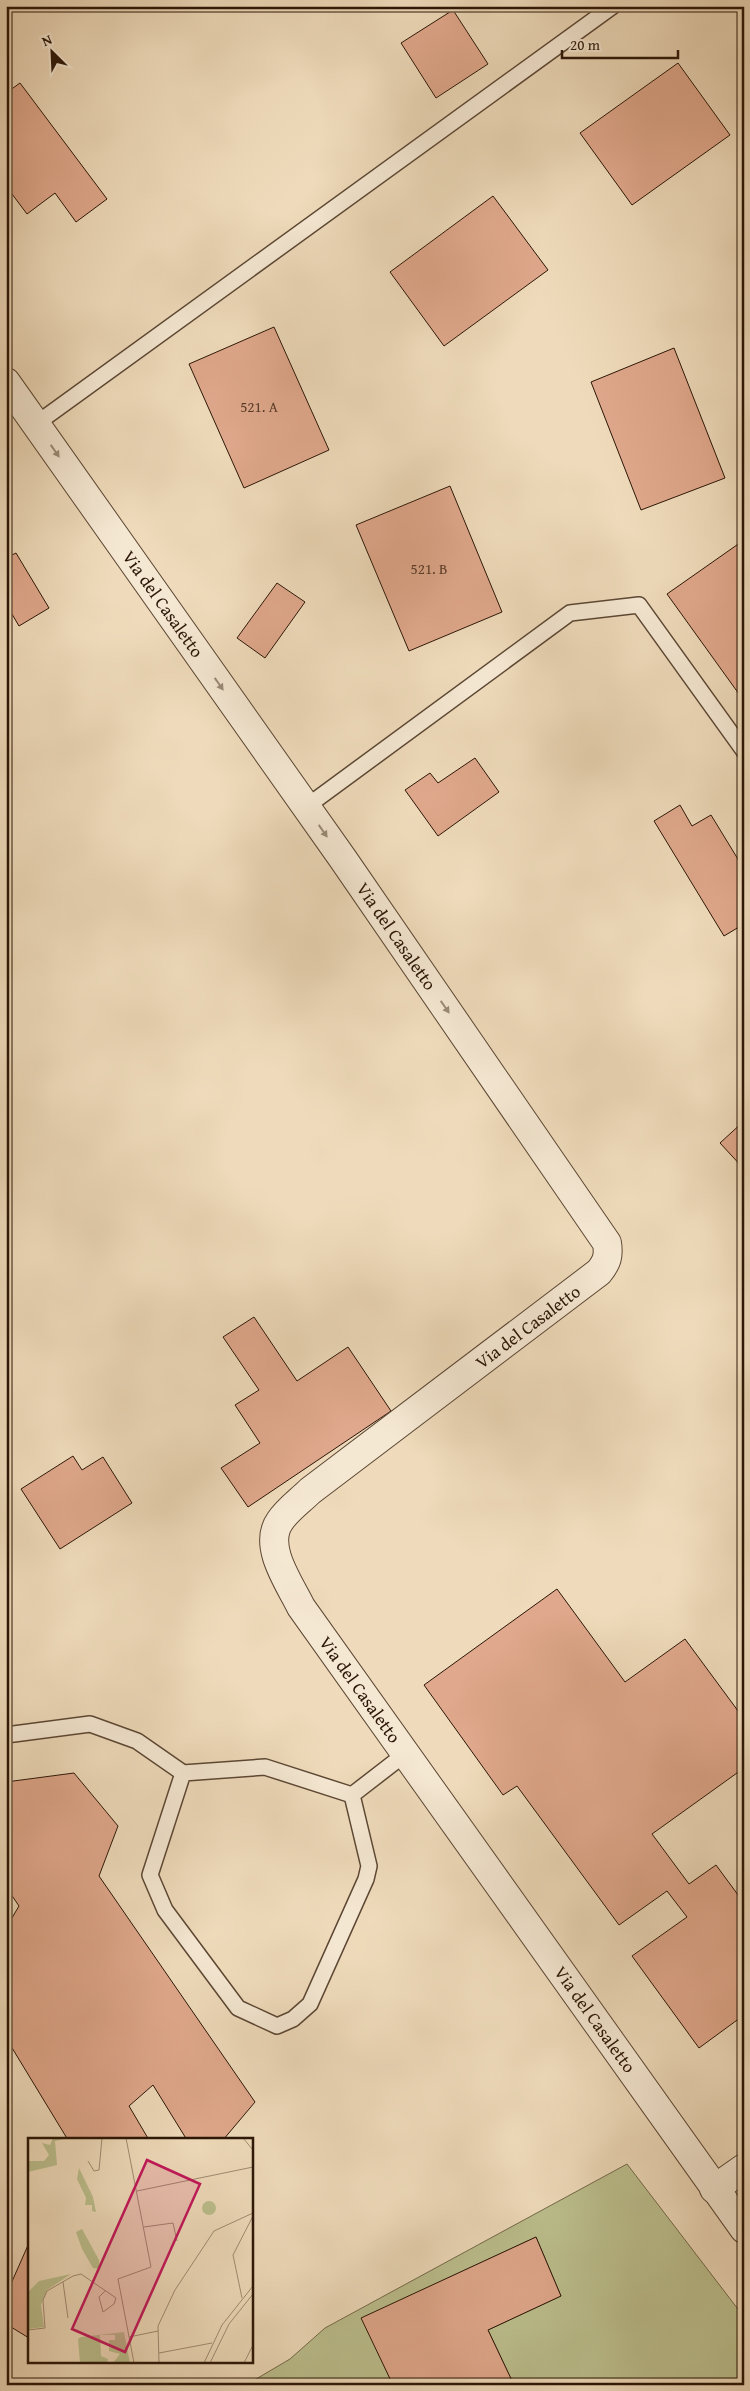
<svg xmlns="http://www.w3.org/2000/svg" width="750" height="2391" viewBox="0 0 750 2391" font-family="'Gentium Book Plus',serif">
  <rect width="100%" height="100%" fill="#efdbbb"/>
  <filter id="stains"><feTurbulence type="fractalNoise" baseFrequency=".004" numOctaves="4"/><feColorMatrix values="0 0 0 0 .2 0 0 0 0 .09 0 0 0 0 .02 0 0 0 .5 -.17"/></filter>
  <radialGradient id="worn" r=".72"><stop offset=".6" stop-color="#630" stop-opacity="0"/><stop offset="1" stop-color="#630" stop-opacity=".3"/></radialGradient>
  <path fill="#bcbf8e" stroke="#746a4a" d="M627,2164l117,153v68h-230l-26,-55 73,-34 -25,-59 -174,81 31,67h-147l44,-26 35,-31z"/>
  <path fill="#e0a88c" stroke="#2b1607" d="M453,10l35,54 -52,34 -35,-55z
    M678,63l52,72 -98,70 -52,-72z
    M20,83l87,116 -31,23 -21,-29 -28,21 -21,-28v-93z
    M493,196l55,74 -104,76 -54,-74z
    M274,327l55,123 -85,38 -55,-124z
    M674,348l51,130 -84,32 -50,-128z
    M450,486l52,126 -93,39 -53,-126z
    M744,540v161l-77,-107z
    M16,553l33,55 -30,18 -13,-22v-46z
    M277,583l28,19 -40,56 -28,-20z
    M475,758l24,34 -61,44 -33,-46 25,-17 8,10z
    M680,805l12,21 19,-11 33,54v55l-20,12 -70,-115z
    M744,1121v48l-24,-26z
    M254,1317l43,64 51,-34 43,64 -143,96 -27,-39 39,-25 -25,-38 24,-15 -36,-53z
    M73,1456l9,14 21,-13 29,46 -72,46 -39,-60z
    M557,1589l68,93 60,-43 59,80v49l-92,66 37,50 27,-19 28,38v112l-45,33 -67,-92 55,-39 -20,-26 -48,34 -102,-139 -14,9 -79,-110z
    M74,1773l44,53 -19,50 156,226 -32,38h-36l-34,-55 -24,21 20,34h-81l-62,-102v-110l13,-22 -13,-19v-105z
    M536,2237l25,59 -73,34 26,55h-121l-32,-67z
    M29,2243v95l-23,-14v-29z"/>
  <g fill="none" stroke-linecap="round" stroke-linejoin="round">
    <defs>
      <path id="service" d="M36,424l577,-418
        M306,807l264,-194 69,-8 105,146
        M6,1735l84,-11 47,17 46,32 82,-6 87,28
        M183,1773l-33,102 15,35 73,98 39,18 16,-7 17,-15 56,-125 3,-13 -17,-71
        M352,1795l53,-41"/>
      <path id="minor" d="M714,2189l30,-21"/>
      <g id="tertiary">
        <path id="s1" d="M6,382l337,477 264,384c2,13 0,19 -8,29l-289,219c-9,9 -23,19 -30,30 -18,25 10,63 21,86l443,622"/>
      </g>
    </defs>
    <use href="#service" stroke="#5c4734" stroke-width="18"/>
    <use href="#minor" stroke="#5c4734" stroke-width="30"/>
    <use href="#tertiary" stroke="#5c4734" stroke-width="30"/>
    <use href="#service" stroke="#f5e8d3" stroke-width="15"/>
    <use href="#minor" stroke="#f5e8d3" stroke-width="28"/>
    <use href="#tertiary" stroke="#f5e8d3" stroke-width="28"/>
  </g>
  <defs><path id="oneway-solid" d="M-6-.8H1V-3.2L6.5 0L1 3.2V.8H-6Z" transform="scale(1.25)"/></defs>
  <g fill="#9a8a77">
    <use href="#oneway-solid" transform="translate(55 451) rotate(55)"/>
    <use href="#oneway-solid" transform="translate(219 684) rotate(55)"/>
    <use href="#oneway-solid" transform="translate(323 831) rotate(55)"/>
    <use href="#oneway-solid" transform="translate(445 1007) rotate(55)"/>
  </g>
  <g text-anchor="middle" stroke-width="5" stroke-linejoin="round" paint-order="stroke">
    <g font-size="15" fill="#583a28">
      <text x="259" y="412">521. A</text>
      <text x="429" y="574">521. В</text>
    </g>
    <g font-size="18" fill="#2b1607" stroke="#f5e8d3">
      <text dy="6" stroke="none"><textPath href="#s1" startOffset="272">Via del Casaletto</textPath></text>
      <text dy="6" stroke="none"><textPath href="#s1" startOffset="678">Via del Casaletto</textPath></text>
      <text transform="translate(528 1327) rotate(-37)" y="6">Via del Casaletto</text>
      <text dy="6" stroke="none"><textPath href="#s1" startOffset="1681">Via del Casaletto</textPath></text>
      <text dy="6" stroke="none"><textPath href="#s1" startOffset="2086">Via del Casaletto</textPath></text>
    </g>
  </g>
  <g transform="translate(28 2138)">
    <rect width="225" height="225" fill="#efdbbb"/>
    <path d="M25,0l12,1 -10,2 2,24 -29,7v-11h16l5,-6 -7,-12 8,2zM51,30l14,29 3,15 -4,-1v-6h-7l1,-7 -9,-19zM174 70a7 7 0 1 1 14 0a7 7 0 1 1-14 0ZM54,91l17,31 1,9 -7,-1 -11,-19 -6,-17zM43,136l-24,16 -6,15 3,22 -16,2 1,-38 10,-10zM96,194l6,31h-17l7,-9 -11,-3v-11h6v-5h-15l1,21 7,3 -1,4h-27l-2,-24 3,-2z" fill="#bcbf8e"/>
    <path fill="none" stroke="#a18c73" stroke-width="1" d="M98,0l25,129 -33,12 16,84M215,0l10,12M60,23l6,10 5,-1 3,-32M109,53l116,-24M116,89l29,-4 4,18M35,144l5,36M77,153l-6,6 4,15 11,-8 2,-6M214,160l-9,-43 20,-39M0,192l17,-2 -2,-28 4,-9 26,-15 8,-2 35,24M101,199l29,-6M131,215l53,-10M131,225l-1,-37 17,-36 39,-59 39,-18M176,225l18,-38 31,-39M182,225l19,-39 24,-30M216,225l9,-18"/>
    <path fill="#c2185b" fill-opacity="0.15" stroke="#c2185b" stroke-width="2.5" d="M119,22l53,24 -75,168 -53,-23z"/>
    <rect width="225" height="225" fill="none" stroke="#2b1607" stroke-width="2.5"/>
  </g>
  <rect width="750" height="2391" fill="none" stroke="#efdbbb" stroke-width="25"/>
  <rect x="8" y="8" width="735" height="2376" fill="none" stroke="#2b1607" stroke-width="2.5"/>
  <rect x="12" y="12" width="725" height="2366" fill="none" stroke="#2b1607"/>
  <g transform="translate(52 52) rotate(336)" stroke="#f5e8d3" stroke-width="4" paint-order="stroke">
  <path d="M0-4L9 19L0 12L-9 19Z" fill="#2b1607"/>
  <text y="-8" font-size="14" font-weight="bold" text-anchor="middle" fill="#2b1607">N</text>
  </g>
  <path d="M562 50v8h116v-8" fill="none" stroke="#2b1607" stroke-width="2.5"/>
  <text x="570" y="50" font-size="15" fill="#2b1607" stroke="#f5e8d3" stroke-width="4" paint-order="stroke">20 m</text>
  <rect width="100%" height="100%" filter="url(#stains)"/>
  <rect width="100%" height="100%" fill="url(#worn)"/>
</svg>
